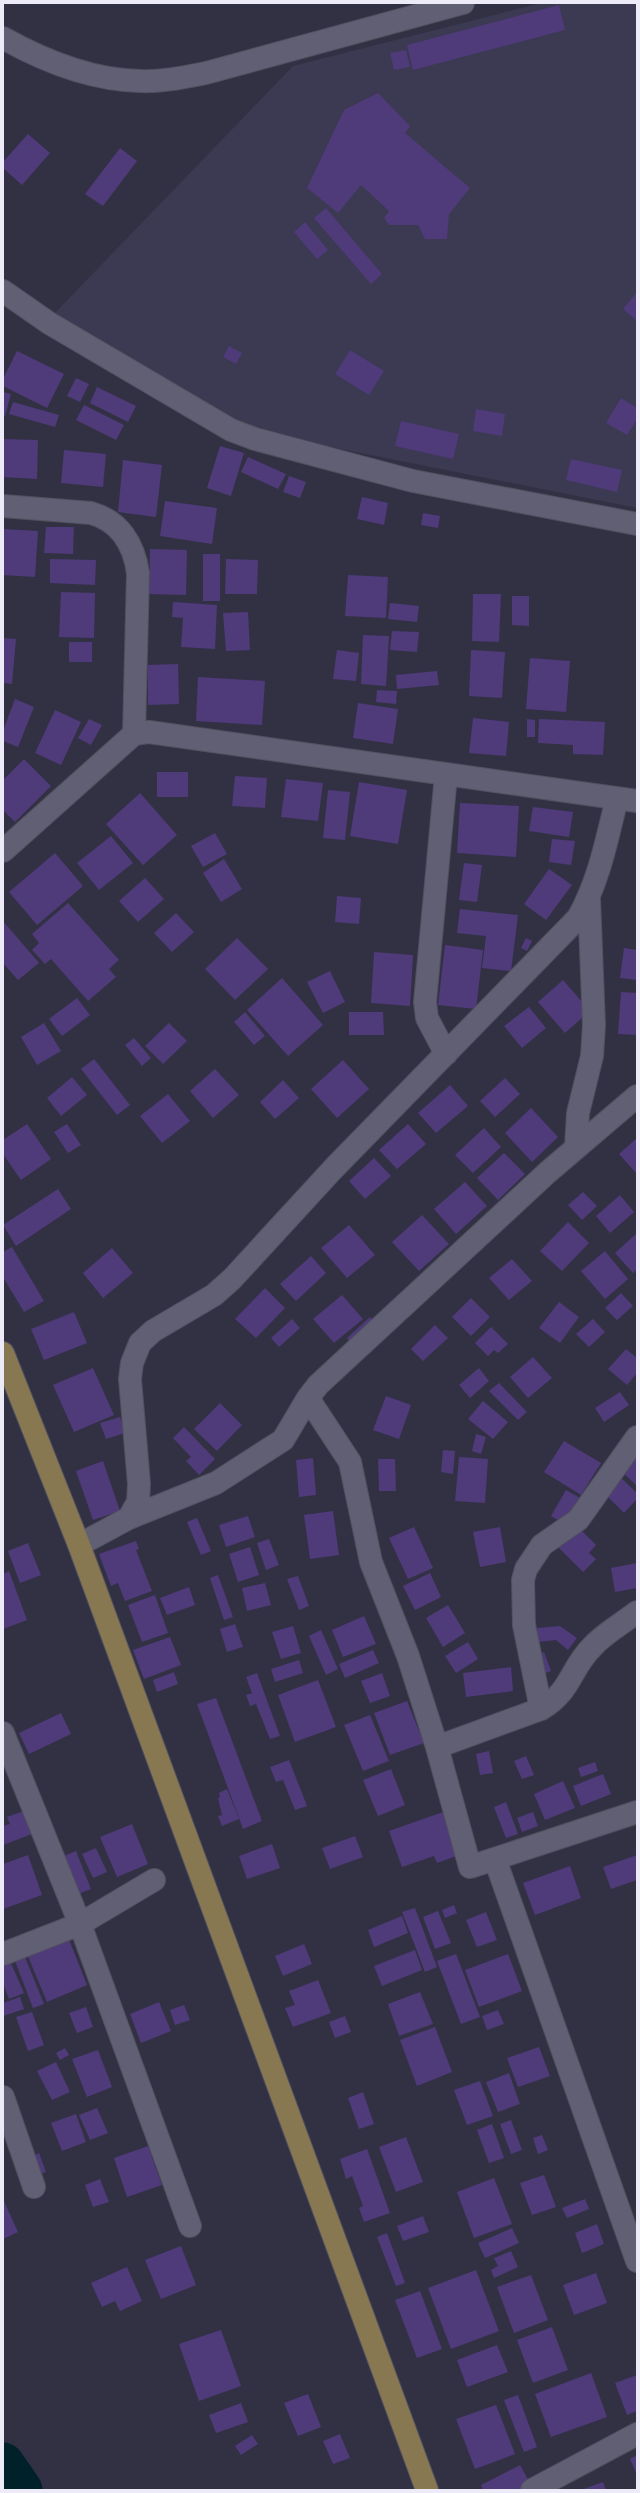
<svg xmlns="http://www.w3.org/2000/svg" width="640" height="2493" viewBox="0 0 640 2493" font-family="'Fira Sans',sans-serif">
  <rect width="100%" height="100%" fill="#323144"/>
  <path fill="#3b3a52" d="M541,3h96v505l-412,-82 -174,-109 242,-251z"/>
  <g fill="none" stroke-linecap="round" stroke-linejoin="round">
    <path stroke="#00202a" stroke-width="43" d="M3,2464l18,26"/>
  </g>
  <path fill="#4f3a7a" d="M559,5l6,25 -152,40 -6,-25z
    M406,50l4,17 -16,3 -4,-17z
    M378,93l32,33 -5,7 65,55 -21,26 -2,25h-22l-7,-14h-29l-5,-7 5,-7 -28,-26 -23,28 -31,-25 37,-78z
    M28,134l22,19 -28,32 -19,-17v-6z
    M120,148l17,13 -34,45 -18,-12z
    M326,208l56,66 -11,10 -57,-66z
    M305,222l23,28 -11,9 -23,-27z
    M637,292v29l-14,-12z
    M229,346l13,7 -6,11 -13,-7z
    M350,350l34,21 -15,24 -34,-21z
    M17,351l47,23 -17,34 -44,-22v-7z
    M76,378l13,6 -9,18 -13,-6z
    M97,387l39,19 -8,16 -38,-19z
    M3,392l8,2 -6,22 -2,-1z
    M621,398l16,10v11l-10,16 -21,-12z
    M13,402l46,13 -4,12 -46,-13z
    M84,405l40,20 -8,15 -40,-20z
    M476,409l29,5 -3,22 -29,-5z
    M401,421l58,13 -6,25 -58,-13z
    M3,439l35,1 -1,39 -34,-2z
    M220,446l24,7 -13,43 -24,-8z
    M64,450l42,4 -3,33 -42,-4z
    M248,457l38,17 -8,15 -37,-17z
    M571,459l51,11 -5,22 -51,-12z
    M123,460l39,5 -6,52 -38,-5z
    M289,476l17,6 -6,16 -17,-6z
    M362,497l26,6 -4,22 -27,-6z
    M165,501l52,7 -5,36 -52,-8z
    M423,513l17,3 -2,12 -17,-3z
    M46,527h28l-1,27 -29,-1z
    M3,529l35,2 -3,46 -32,-2z
    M150,549l37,1 -1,45 -37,-1z
    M203,554h17v47h-17z
    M50,559l46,1 -1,25 -45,-2z
    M226,559l32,1 -1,34h-32z
    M348,575l40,2 -2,41 -41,-2z
    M61,592l34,1 -1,45 -35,-1z
    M473,594h28l-2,48 -27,-1z
    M512,596h17v30l-17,-1z
    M173,602l44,3 -2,44 -34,-2 2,-29 -11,-1z
    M390,603l29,3 -2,16 -29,-3z
    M248,612l2,38 -24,1 -3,-38z
    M392,631l27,1 -2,20 -27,-2z
    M363,635l26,1 -3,50 -25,-2z
    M3,638l13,1 -4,45 -9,-1z
    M69,642h23v20h-23z
    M337,650l22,3 -3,28 -23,-2z
    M471,650l34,2 -3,46 -33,-2z
    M530,658l40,3 -4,51 -40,-3z
    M178,664l1,40 -31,1v-40z
    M437,671l2,14 -42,4 -1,-14z
    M198,677l67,4 -3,44 -66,-4z
    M377,690l20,1 -1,13 -20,-2z
    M15,699l19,8 -16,40 -15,-6v-10z
    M358,703l40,6 -5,35 -40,-6z
    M55,710l26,12 -20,43 -26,-12z
    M473,718l36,4 -3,34 -37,-3z
    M89,719l13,6 -11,20 -13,-7z
    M527,719l8,1v17h-8z
    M539,719l66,3 -2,33 -30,-1v-9l-35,-2z
    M24,759l27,27 -36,36 -12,-12v-30z
    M157,772h31v25h-31z
    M235,776l32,2 -2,30 -33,-2z
    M286,779l37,4 -5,38 -37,-4z
    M359,782l48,8 -9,54 -48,-8z
    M328,790l22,2 -5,48 -22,-2z
    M140,793l37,42 -34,30 -37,-41z
    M460,803l59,3 -3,51 -59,-4z
    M533,807l40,5 -4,25 -40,-6z
    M215,833l12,21 -24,13 -12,-21z
    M111,836l22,27 -34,27 -22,-27z
    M552,839l23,2 -4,24 -22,-3z
    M55,853l28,33 -46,39 -28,-33z
    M224,859l18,30 -21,13 -18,-29z
    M464,863l18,2 -5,37 -18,-2z
    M549,869l23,16 -26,35 -22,-16z
    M145,878l19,21 -26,23 -19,-21z
    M337,896l24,2 -2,26 -24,-2z
    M68,903l51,57 -10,9 7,8 -28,24 -37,-42 -6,5 -13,-14 7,-7 -7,-9z
    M460,909l58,6 -7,56 -29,-3 4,-32 -29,-3z
    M176,913l18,19 -22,20 -18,-19z
    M3,921l36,42 -21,17 -15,-17z
    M237,938l31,31 -33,31 -30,-31z
    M526,938l6,3 -5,10 -6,-3z
    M445,945l38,5 -7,59 -38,-4z
    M624,948l13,2v30l-17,-2z
    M374,952l39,3 -3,51 -39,-3z
    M330,971l15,31 -22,11 -16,-31z
    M282,978l41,47 -35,31 -41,-46z
    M563,980l27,31 -25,22 -27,-31z
    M621,992l16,1v42l-19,-1z
    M77,998l13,17 -28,21 -13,-17z
    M529,1007l17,21 -24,20 -18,-22z
    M245,1012l20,24 -11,9 -20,-23z
    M349,1012h34l1,23h-35z
    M44,1023l17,28 -24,14 -16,-28z
    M169,1023l18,18 -24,23 -18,-18z
    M134,1038l17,20 -9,8 -17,-21z
    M94,1059l36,46 -13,10 -36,-46z
    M343,1060l26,29 -32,29 -26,-29z
    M215,1069l24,26 -26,23 -23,-27z
    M72,1077l15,18 -26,21 -14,-18z
    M505,1078l15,16 -25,23 -15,-16z
    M283,1080l16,18 -24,21 -15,-17z
    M450,1085l18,21 -32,27 -18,-20z
    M168,1094l22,27 -28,22 -22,-27z
    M531,1108l27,29 -26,25 -27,-29z
    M27,1124l24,35 -30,21 -18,-26v-14z
    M67,1124l14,21 -13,8 -14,-21z
    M408,1124l18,20 -29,25 -18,-19z
    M484,1128l17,19 -28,26 -18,-18z
    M637,1138v36l-18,-20z
    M504,1153l21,21 -27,26 -21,-22z
    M374,1158l17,18 -26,23 -16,-18z
    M465,1182l22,24 -31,28 -22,-25z
    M58,1189l13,20 -55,37 -13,-21z
    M583,1192l14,14 -15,14 -14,-15z
    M620,1195l14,17 -24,21 -14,-17z
    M422,1215l27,29 -30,27 -27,-29z
    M568,1222l21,21 -27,28 -22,-20z
    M349,1225l26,30 -28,23 -26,-30z
    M637,1233v36l-4,4 -18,-20z
    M12,1247l32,54 -20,11 -21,-35v-25z
    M112,1248l21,25 -30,25 -20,-25z
    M605,1251l23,28 -23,20 -24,-28z
    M311,1256l15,17 -30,28 -16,-17z
    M512,1259l20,22 -23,19 -20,-22z
    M265,1288l20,20 -29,30 -21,-19z
    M621,1293l12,13 -16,14 -12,-12z
    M342,1295l21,24 -29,24 -21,-24z
    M471,1298l19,19 -19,19 -19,-19z
    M559,1302l20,15 -19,26 -21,-15z
    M74,1312l13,31 -43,17 -13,-31z
    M370,1317l9,9 -23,22 -9,-10z
    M292,1319l8,9 -21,19 -8,-9z
    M593,1319l12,13 -16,15 -13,-13z
    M435,1325l13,13 -25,23 -12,-12z
    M491,1327l17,17 -10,9 -4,-3 -6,6 -13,-13z
    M626,1349l11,9v15l-10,12 -19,-16z
    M533,1357l19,21 -24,20 -18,-21z
    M93,1368l21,47 -40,17 -21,-47z
    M479,1368l10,13 -19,17 -11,-13z
    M499,1383l28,29 -9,8 -29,-29z
    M620,1392l9,13 -25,17 -9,-14z
    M386,1396l25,9 -12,34 -26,-9z
    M483,1401l25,21 -15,17 -25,-20z
    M220,1403l22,22 -25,26 -23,-22z
    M120,1417l5,16 -19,6 -6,-16z
    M184,1427l31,32 -16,16 -13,-14 5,-4 -18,-19z
    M476,1434l10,3 -5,17 -9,-3z
    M564,1441l37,22 -20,32 -37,-23z
    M443,1450l12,1 -2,23 -12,-2z
    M637,1453v31l-1,1 -16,-15z
    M459,1457l29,2 -3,44 -30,-2z
    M313,1458l3,37 -17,2 -3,-37z
    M378,1459h17l1,32h-17z
    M103,1461l17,50 -27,9 -17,-49z
    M619,1476l18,17v6l-13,14 -21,-21z
    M566,1490l14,8 -15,26 -14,-8z
    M333,1511l6,44 -29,4 -6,-44z
    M248,1516l7,21 -29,10 -7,-22z
    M197,1518l14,33 -10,4 -14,-33z
    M576,1525l20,20 -7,8 7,6 -13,13 -27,-27z
    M414,1527l19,41 -25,11 -19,-41z
    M500,1527l6,35 -26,5 -7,-35z
    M269,1539l10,26 -13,5 -9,-27z
    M136,1541l3,8 -3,1 16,41 -27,10 -7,-18 -7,3 -12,-32z
    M28,1543l13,32 -21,8 -12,-32z
    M250,1547l9,28 -21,7 -9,-28z
    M637,1563v25l-22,4 -4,-24z
    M9,1571l18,49 -24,9v-55z
    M430,1573l11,24 -26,13 -12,-24z
    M218,1575l15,42 -9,3 -14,-42z
    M298,1576l11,30 -10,4 -12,-31z
    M265,1583l6,22 -24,6 -5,-23z
    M189,1587l6,18 -28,10 -7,-17z
    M155,1595l13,38 -26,9 -14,-37z
    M448,1605l17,28 -22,14 -17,-29z
    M364,1616l12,28 -33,13 -11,-27z
    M235,1624l8,23 -16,5 -7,-23z
    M293,1626l8,27 -20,6 -9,-27z
    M560,1626l17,12 -9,12 -12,-10 -18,2 -1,-14z
    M321,1630l17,39 -12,6 -17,-39z
    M170,1637l11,28 -37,14 -11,-29z
    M468,1642l10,17 -22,14 -11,-17z
    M373,1650l6,13 -34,15 -6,-14z
    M544,1652l7,19 -8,3 -7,-19z
    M299,1660l4,13 -28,9 -4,-13z
    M511,1667l2,24 -47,6 -3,-24z
    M174,1672l4,12 -21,8 -4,-12z
    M257,1673l23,63 -10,3 -14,-35 -6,2 -4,-11 6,-2 -6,-16z
    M382,1673l8,23 -20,7 -9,-22z
    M318,1680l18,47 -41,15 -17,-47z
    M216,1698l46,123 -19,8 -46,-125z
    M407,1701l17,42 -34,12 -16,-42z
    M61,1713l10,21 -42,20 -10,-21z
    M370,1715l19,46 -26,10 -19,-46z
    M489,1751l4,22 -13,2 -4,-21z
    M526,1756l8,19 -12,4 -8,-18z
    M289,1760l18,46 -12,4 -12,-30 -7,2 -6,-15z
    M595,1762l3,9 -17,6 -3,-9z
    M391,1769l14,36 -27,11 -15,-36z
    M603,1774l8,20 -30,12 -8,-20z
    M563,1781l12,27 -30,12 -11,-26z
    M227,1789l12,30 -17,7 -4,-10 4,-1 -4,-17 2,-1 -1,-4z
    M506,1802l12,32 -12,4 -12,-31z
    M24,1811l8,23 -29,11v-19l7,-2 -3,-7z
    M443,1812l16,43 -22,8 -3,-7 -32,11 -13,-36z
    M533,1812l5,14 -16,6 -5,-14z
    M132,1824l16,40 -31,13 -17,-40z
    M355,1836l8,21 -33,12 -8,-21z
    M272,1844l8,24 -33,11 -8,-23z
    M96,1848l11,24 -14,6 -11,-24z
    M76,1851l15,38 -13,5 -14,-38z
    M28,1855l14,40 -39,14v-45z
    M637,1855v25l-26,9 -8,-22z
    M570,1866l11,32 -46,17 -12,-32z
    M454,1905l3,8 -12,5 -3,-8z
    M415,1908l22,59 -12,5 -23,-60z
    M438,1911l13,32 -16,6 -12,-32z
    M486,1912l11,28 -20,7 -11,-27z
    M402,1916l6,17 -34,14 -6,-17z
    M68,1937l19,48 -40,17 -20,-48z
    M304,1944l8,20 -29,12 -8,-20z
    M415,1950l7,20 -40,16 -8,-20z
    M456,1954l24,63 -19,7 -24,-63z
    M508,1954l14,37 -43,16 -14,-37z
    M25,1957l19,47 -11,4 -18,-47z
    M10,1961l14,32 -15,6 -6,-16v-19z
    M318,1980l13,33 -38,14 -8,-19 10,-3 -6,-14z
    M420,1992l13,32 -34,12 -11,-32z
    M20,1997l4,12 -21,7v-13z
    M159,2002l12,29 -30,12 -11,-29z
    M184,2005l6,15 -15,5 -5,-15z
    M86,2007l7,20 -16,6 -8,-20z
    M498,2010l6,14 -17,6 -5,-14z
    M32,2012l12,33 -16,6 -12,-34z
    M345,2016l6,16 -16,6 -6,-16z
    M435,2027l17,45 -35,14 -17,-46z
    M539,2047l11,29 -32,11 -11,-29z
    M65,2048l4,7 -9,5 -4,-7z
    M98,2050l14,37 -25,10 -15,-38z
    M56,2062l14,30 -18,8 -15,-29z
    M509,2073l11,31 -22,8 -12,-30z
    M480,2081l13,35 -26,9 -13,-35z
    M363,2092l11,32 -15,5 -11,-31z
    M97,2108l11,25 -18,7 -11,-25z
    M76,2114l10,28 -24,9 -11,-28z
    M511,2120l11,30 -11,4 -11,-30z
    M492,2124l12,34 -15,5 -12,-33z
    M542,2135l6,15 -10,4 -5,-16z
    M406,2137l17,45 -27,10 -17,-45z
    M148,2146l14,39 -35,12 -13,-39z
    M367,2149l23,64 -26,9 -5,-14 4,-2 -11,-30 -6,3 -6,-20z
    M39,2153l7,19 -6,2 -7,-18z
    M544,2175l12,32 -24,8 -12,-32z
    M494,2178l18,46 -38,14 -17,-46z
    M100,2179l9,23 -16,5 -8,-22z
    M3,2199l15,33 -15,7z
    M585,2199l4,10 -22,9 -5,-10z
    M423,2216l6,16 -26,9 -6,-15z
    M597,2224l7,20 -22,9 -7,-20z
    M512,2228l7,15 -34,15 -7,-15z
    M387,2233l18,50 -9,3 -19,-49z
    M181,2246l15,39 -35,14 -16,-39z
    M511,2251l7,16 -24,11 -3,-8 7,-4 -4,-8z
    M127,2267l15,34 -22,10 -5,-10 -13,6 -11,-24z
    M476,2270l23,61 -48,18 -23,-61z
    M596,2273l11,30 -33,12 -11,-30z
    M531,2275l17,45 -34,13 -17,-46z
    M420,2291l22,58 -25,9 -22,-58z
    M552,2327l16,43 -35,13 -16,-43z
    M221,2330l20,56 -42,15 -20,-57z
    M497,2345l11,27 -41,15 -10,-27z
    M591,2373l16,44 -56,20 -16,-43z
    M637,2375v36l-10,4 -12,-32z
    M308,2394l13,33 -23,9 -14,-33z
    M518,2395l19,52 -13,5 -20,-52z
    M241,2403l7,19 -32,11 -7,-18z
    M496,2405l19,49 -40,15 -19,-50z
    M340,2434l10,24 -17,6 -10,-23z
    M252,2435l6,9 -17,11 -6,-9z
    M637,2455v20l-7,-16z
    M520,2465l11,20 -9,5h-39l-2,-5z
    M603,2482l3,8h-25z"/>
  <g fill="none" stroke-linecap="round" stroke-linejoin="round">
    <defs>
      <path id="minor" d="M3,38c41,23 89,42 137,43 22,1 45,-4 66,-8l257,-70
        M3,291l46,32 182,107 24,9 158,42 224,43
        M3,506l88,7c29,8 43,32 47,60l-4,161
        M3,851l131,-117 15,-2 488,69
        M446,1054l-19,-36 -2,-16 21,-227
        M576,1147l2,-34 14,-57 2,-31 -5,-126
        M308,1398l42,64 21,100 37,94 29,91 33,120 167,-55
        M129,1518l87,-35 67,-43 25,-42 10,-13 230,-213 89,-76
        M79,1545l50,-27 9,-16 1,-18 -9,-105 2,-16 8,-20 13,-12 61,-36 18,-16 102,-111 244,-250c21,-37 29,-79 39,-120
        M541,1709l-17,-84 -1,-45 3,-11 16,-24 36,-25 59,-83
        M3,1733l77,191 110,302
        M437,1747l104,-38c31,-18 29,-41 52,-63 12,-13 30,-23 44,-34
        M495,1859l142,402
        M3,1954l77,-30 74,-44
        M3,2097l31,90
        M532,2490l105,-56"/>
      <path id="major" d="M3,1353l76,192 348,945"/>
    </defs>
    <use href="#minor" stroke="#51505f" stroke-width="24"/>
    <use href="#major" stroke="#51505f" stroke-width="24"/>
    <use href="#minor" stroke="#605f73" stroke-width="22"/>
    <use href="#major" stroke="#887851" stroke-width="22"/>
  </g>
  <rect width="640" height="2493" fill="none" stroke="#ecebf7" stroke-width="8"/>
</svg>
